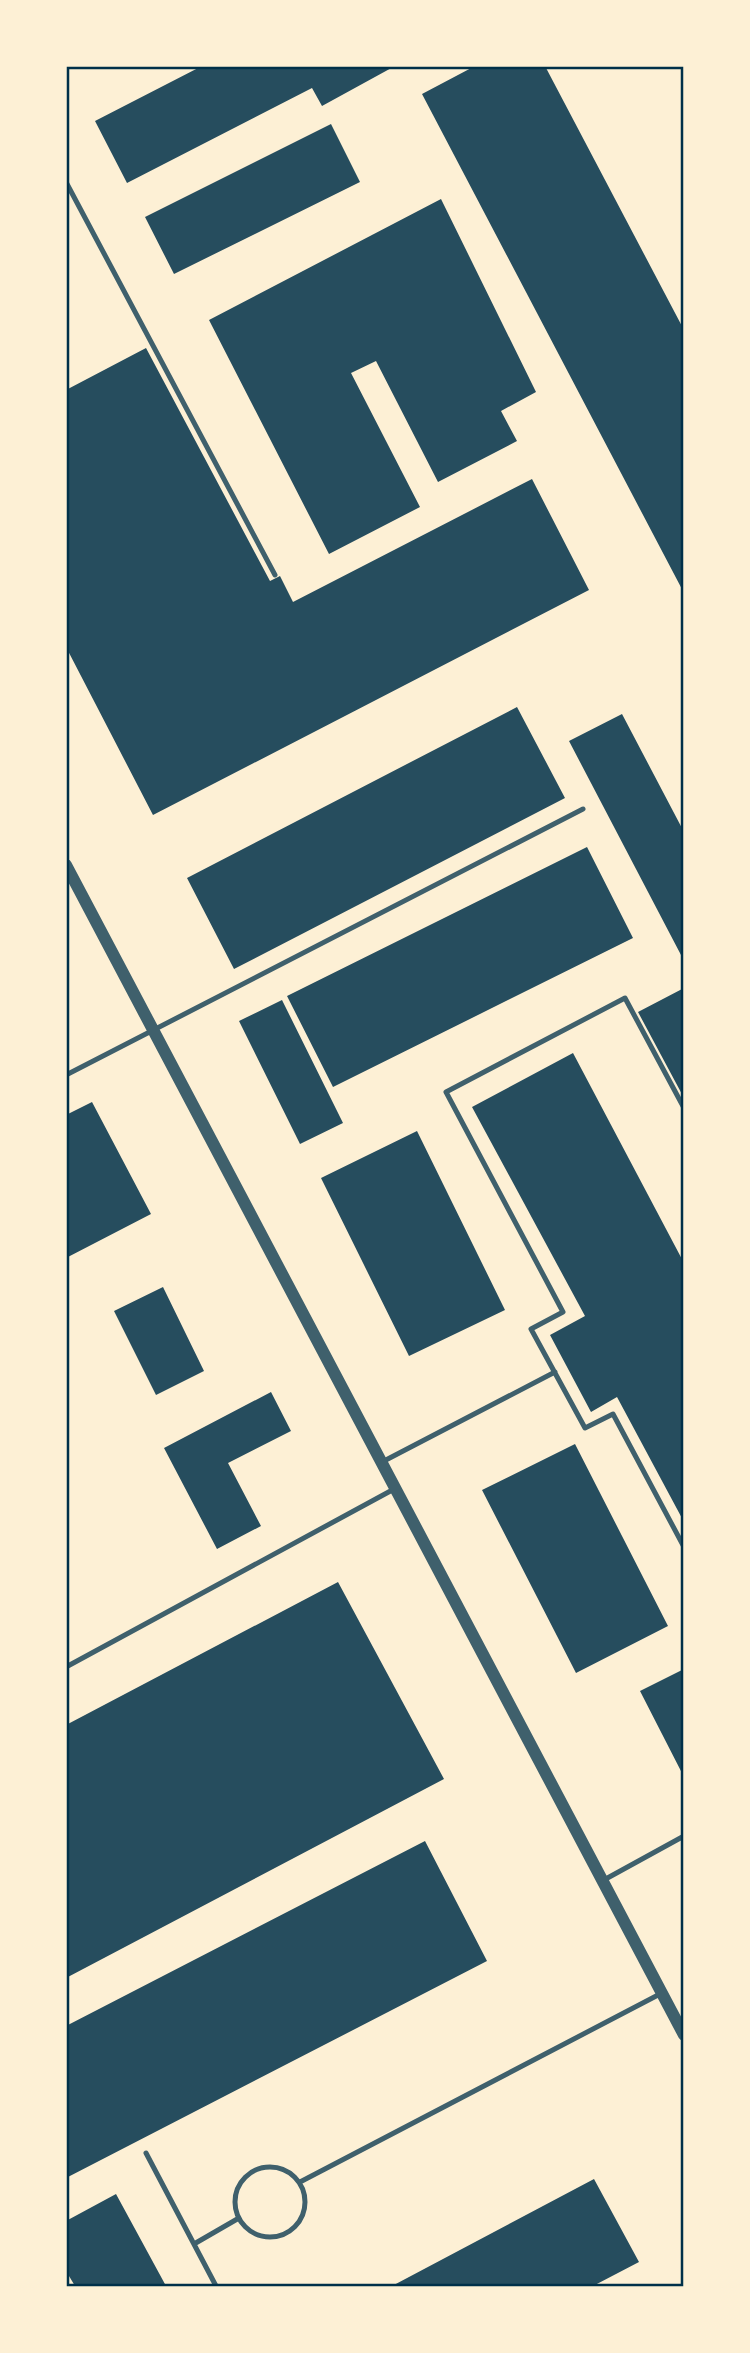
<svg xmlns="http://www.w3.org/2000/svg" width="750" height="2353" viewBox="0 0 750 2353" font-family="Inter,sans-serif">
  <rect width="100%" height="100%" fill="#fdf0d5"/>
  <path fill="#264d5e" d="M202,66h193l-73,40 -10,-18 -185,95 -32,-62z
    M475,66h70l139,264v263l-262,-499z
    M331,124l29,58 -186,92 -29,-57z
    M441,199l95,193 -35,19 16,30 -79,41 -62,-121 -25,12 69,134 -91,47 -120,-234z
    M146,348l124,233 10,-5 13,26 239,-123 57,111 -436,225 -87,-168v-257z
    M517,707l48,91 -331,171 -47,-91z
    M622,714l62,118v121l-3,2 -112,-214z
    M587,847l46,91 -300,149 -46,-91z
    M684,988v110l-46,-86z
    M282,1000l61,123 -43,21 -61,-123z
    M573,1053l111,210v259l-67,-125 -26,15 -41,-77 35,-19 -113,-209z
    M92,1102l59,112 -85,44v-143z
    M417,1131l88,179 -96,46 -88,-178z
    M163,1287l41,84 -48,24 -42,-84z
    M271,1392l20,39 -63,32 33,63 -44,23 -53,-101z
    M575,1444l93,182 -92,47 -94,-183z
    M338,1582l106,197 -378,199v-253z
    M684,1669v108l-44,-86z
    M425,1841l62,120 -421,217v-152z
    M594,2179l45,83 -46,24h-201z
    M116,2194l50,92h-91l-9,-15v-50z"/>
  <g fill="none" stroke-linecap="round" stroke-linejoin="round">
    <path stroke="#3f606c" stroke-width="5" d="M66,182l209,393
      M66,1075l517,-266
      M684,1108l-59,-110 -179,94 117,220 -32,17 54,99 28,-14 71,133
      M382,1462l173,-90
      M66,1667l330,-179
      M602,1881l82,-45
      M146,2153l70,133
      M235 2202a35 35 0 1 1 70 0a35 35 0 1 1-70 0Z
      M300,2182l360,-188
      M194,2244l45,-26"/>
    <path stroke="#3f606c" stroke-width="12" d="M66,865l618,1170"/>
  </g>
  <rect width="750" height="2353" fill="none" stroke="#fdf0d5" stroke-width="136"/>
  <rect x="68" y="68" width="614" height="2217" fill="none" stroke="#003049" stroke-width="2.5"/>
</svg>
